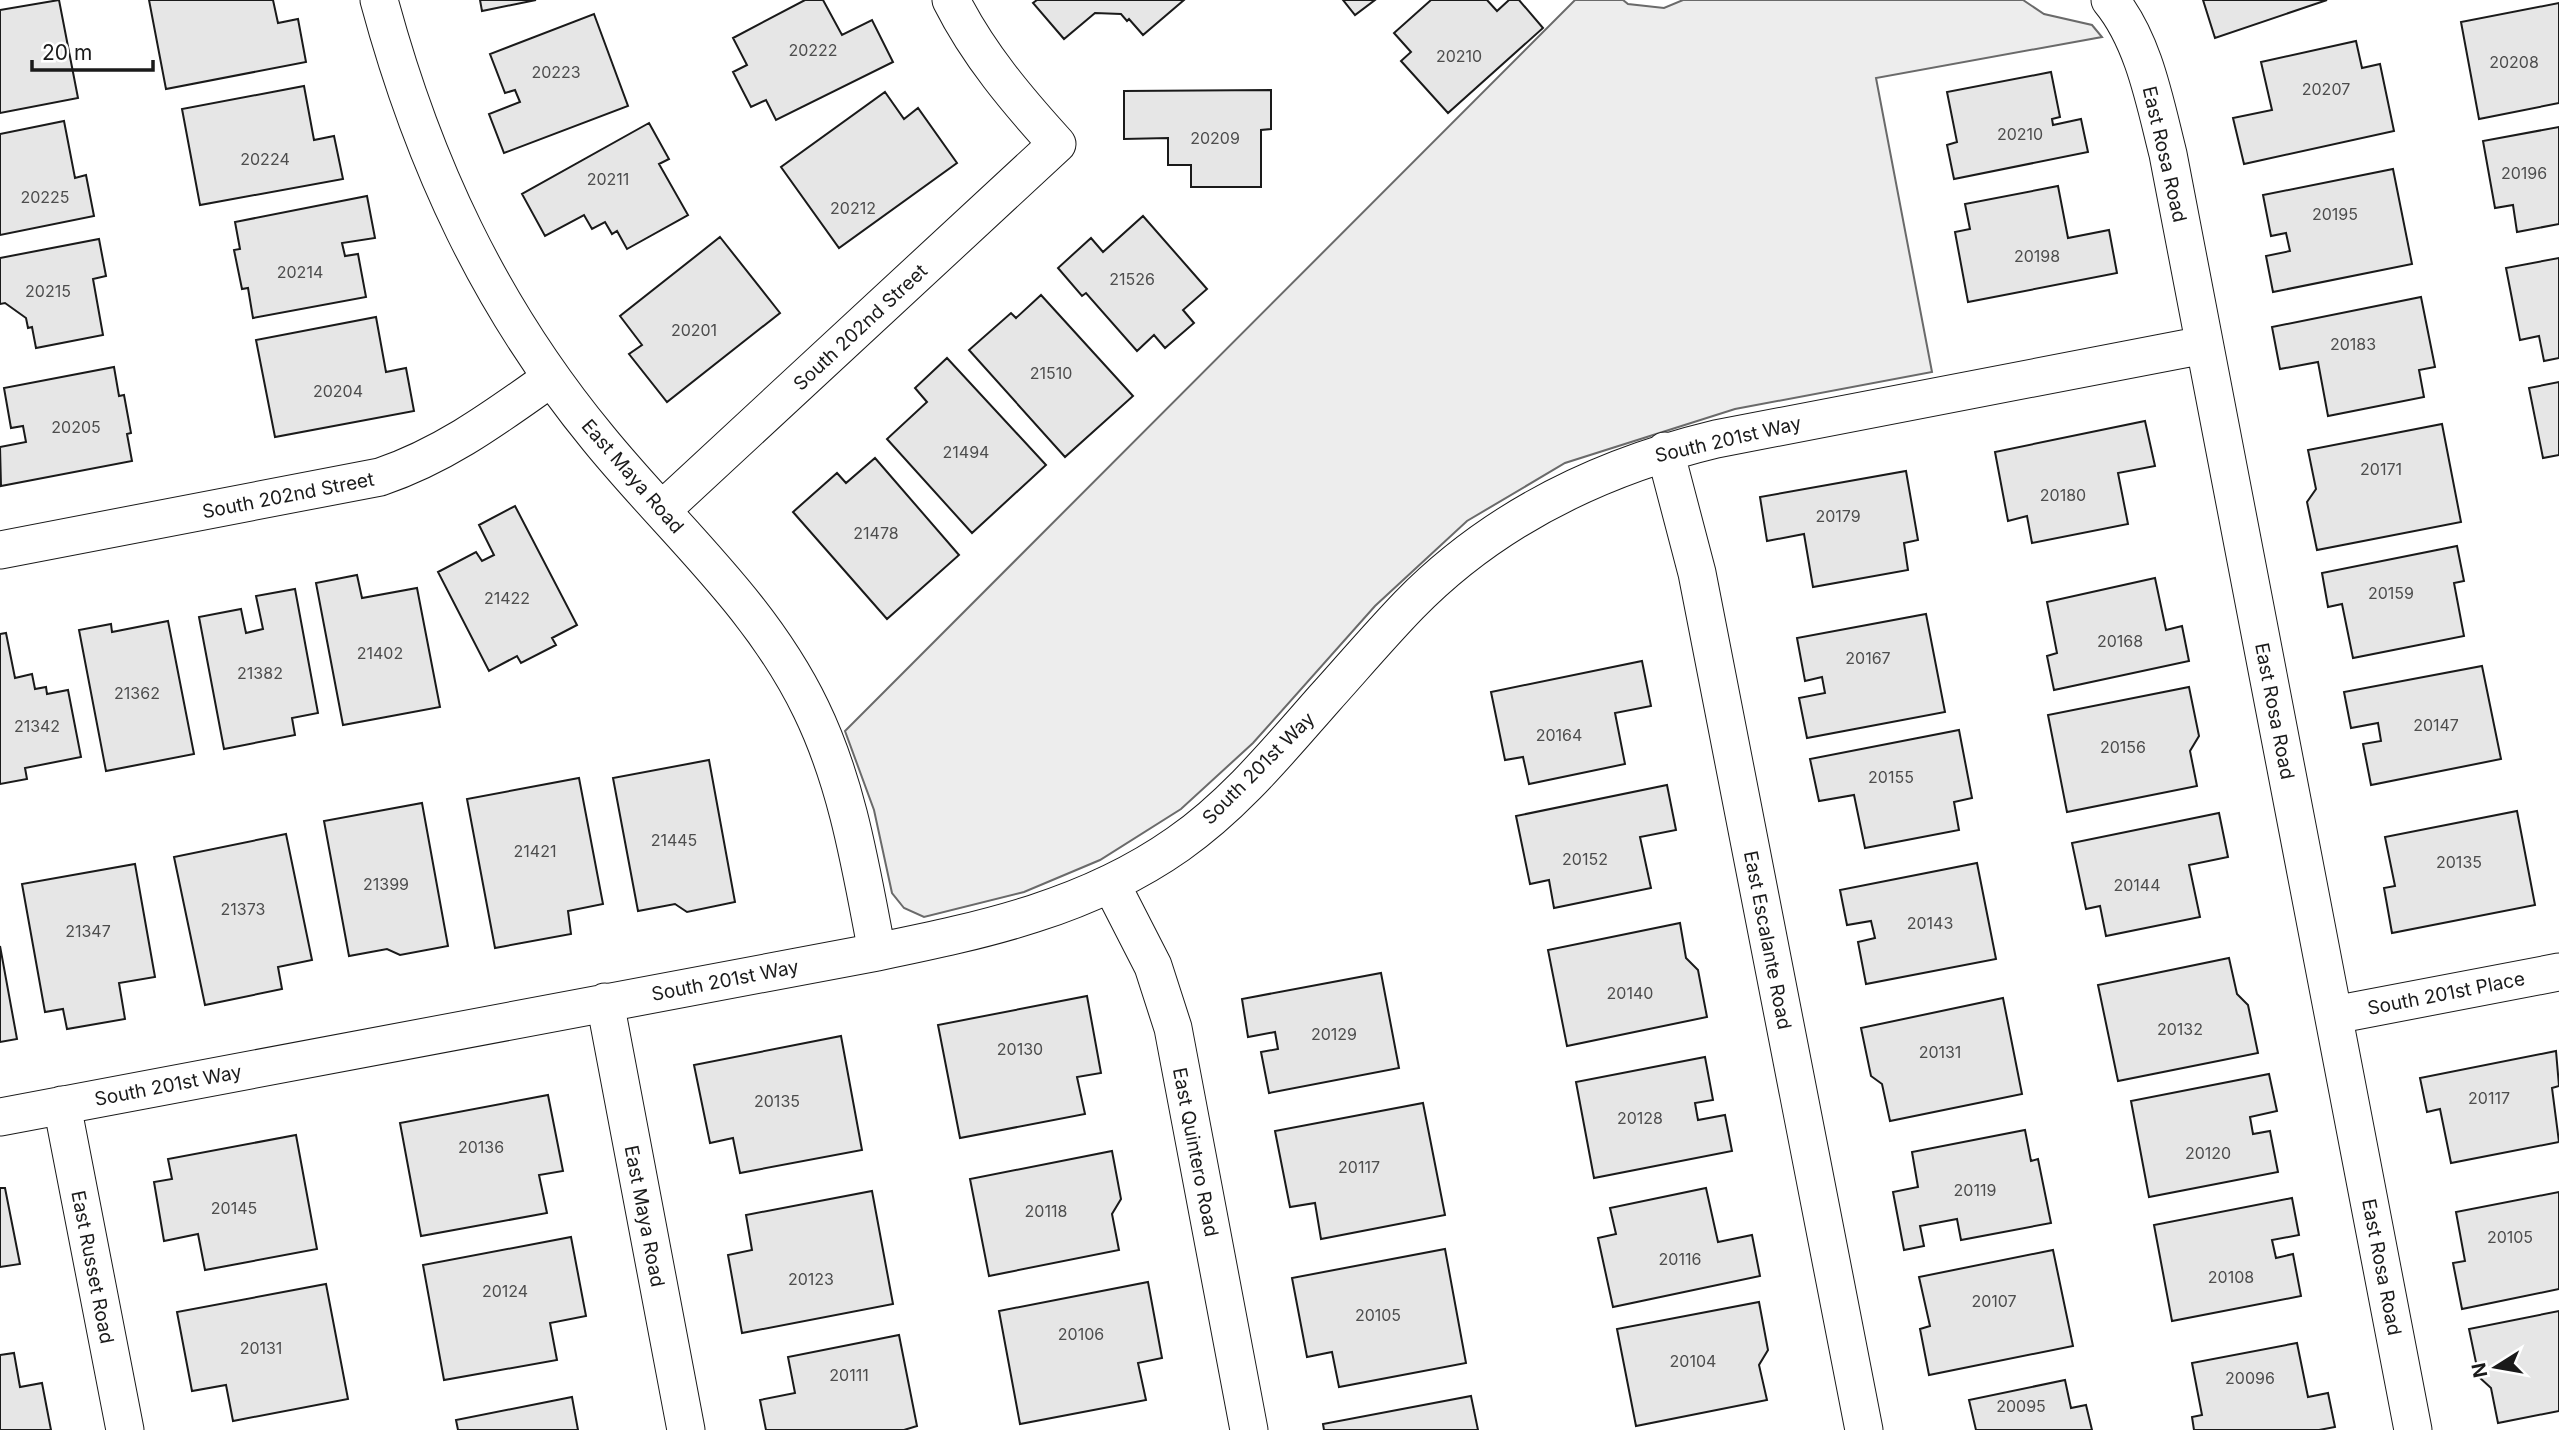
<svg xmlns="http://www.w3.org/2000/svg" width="2559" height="1430" viewBox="0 0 2559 1430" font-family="Inter,sans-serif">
  <rect width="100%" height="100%" fill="#fff"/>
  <path fill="#ededed" stroke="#6a6a6a" stroke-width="2" d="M1575,0h48l5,4 36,4 19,-8h340l21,14 48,11 10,12 -226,41 56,294 -197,37 -170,54 -98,58 -92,85 -122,137 -72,66 -81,51 -76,32 -100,25 -20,-9 -12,-15 -18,-83 -29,-79z"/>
  <path fill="#e6e6e6" stroke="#1a1a1a" stroke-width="2" d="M59,0l19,98 -78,15v-103z
    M149,0h124l5,23 20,-4 8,43 -140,27z
    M480,0h56l-54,11z
    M805,0h18l19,35 30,-15 21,42 -117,58 -10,-20 -15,7 -18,-35 14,-7 -14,-27z
    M1037,0h147l-41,35 -14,-16 -2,2 -6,-7 -26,-1 -31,26 -31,-36z
    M1343,0h32l-20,15z
    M1431,0h56l10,11 12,-11h10l24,28 -95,85 -47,-52 10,-9 -17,-19z
    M2203,0h124l-112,38z
    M2559,3v100l-80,16 -18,-97z
    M594,14l34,92 -124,47 -15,-39 31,-12 -5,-12 -10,3 -15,-39z
    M2356,41l6,27 18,-4 14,67 -150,33 -11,-46 39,-8 -11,-48z
    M2051,72l9,45 -8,2 1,6 28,-6 7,33 -134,27 -7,-34 10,-3 -10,-50z
    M304,86l10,54 20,-4 9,43 -143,26 -18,-96z
    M1271,90v39l-10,1v57h-70v-22h-23v-27l-44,1v-48z
    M885,92l19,27 14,-11 39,55 -118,85 -58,-81z
    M64,121l11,57 11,-3 8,41 -94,19v-101z
    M649,123l20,36 -10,5 29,51 -61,34 -10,-18 -5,3 -7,-12 -13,7 -8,-14 -39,21 -23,-42z
    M2559,127v97l-42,8 -4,-27 -18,3 -12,-67z
    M2393,169l19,95 -139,28 -7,-36 24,-5 -4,-18 -15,3 -8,-41z
    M2058,186l10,52 41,-8 8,43 -149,29 -13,-70 15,-3 -5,-25z
    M367,196l8,42 -33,5 3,13 13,-2 8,43 -113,21 -5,-30 -6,1 -8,-39 6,-1 -5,-27z
    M1143,216l64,73 -24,21 11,13 -29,25 -11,-13 -17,16 -51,-58 -4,3 -24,-28 33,-30 12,14z
    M720,237l60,76 -113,89 -38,-48 13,-9 -22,-29z
    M99,239l7,37 -13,3 10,56 -67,13 -4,-21 -4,1 -2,-10 -21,-15 -5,1v-46z
    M2559,258v100l-15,3 -5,-25 -19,4 -14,-72z
    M1041,295l92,101 -68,61 -96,-107 42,-37 5,5z
    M2421,297l14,70 -16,3 5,27 -96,19 -10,-54 -38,7 -8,-42z
    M376,317l10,55 20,-4 8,43 -139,26 -19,-97z
    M947,358l99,107 -74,68 -85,-94 40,-37 -12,-14z
    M114,367l5,29 5,-1 7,38 -4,1 5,27 -131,25 -1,-39 26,-5 -3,-16 -12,2 -7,-40z
    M2559,382v73l-16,3 -14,-70z
    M2145,421l10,45 -37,7 10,51 -96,19 -5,-27 -19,5 -13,-69z
    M2442,424l19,98 -144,28 -10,-48 9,-13 -8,-39z
    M875,458l84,97 -72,64 -94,-107 44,-39 9,10z
    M1906,471l12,69 -14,3 4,27 -95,17 -9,-53 -37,7 -7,-44z
    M515,506l62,119 -25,13 4,7 -35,18 -4,-7 -28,15 -51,-99 38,-20 6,9 12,-6 -15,-30z
    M2457,546l7,35 -10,2 10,53 -111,22 -11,-54 -14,3 -6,-34z
    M357,575l5,23 55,-10 23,119 -97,18 -27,-142z
    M2155,578l11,52 16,-4 7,35 -135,29 -7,-34 10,-3 -10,-51z
    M295,589l23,124 -26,5 3,17 -71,14 -25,-132 42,-8 5,24 17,-4 -7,-33z
    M1926,614l19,98 -138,26 -8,-40 26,-5 -3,-16 -17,4 -8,-43z
    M168,621l26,133 -88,17 -27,-141 32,-6 1,8z
    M6,633l9,45 17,-4 3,15 11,-2 1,7 21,-4 13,67 -56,11 2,11 -27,5v-150z
    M1642,661l9,45 -36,7 10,51 -96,20 -6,-27 -18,3 -14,-68z
    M2482,666l19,93 -130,26 -8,-41 18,-3 -3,-18 -27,5 -7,-36z
    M2189,687l10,49 -9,15 7,35 -130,26 -19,-97z
    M1959,730l13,68 -18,4 5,28 -94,18 -11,-53 -35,6 -9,-42z
    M709,760l26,142 -48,10 -12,-8 -37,7 -25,-133z
    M579,778l24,126 -35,7 3,23 -76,14 -28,-149z
    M1667,785l9,45 -36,7 11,51 -97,20 -5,-28 -19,4 -14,-68z
    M422,803l26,143 -48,9 -13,-6 -38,7 -25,-135z
    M2517,811l18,94 -143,28 -8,-45 11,-2 -10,-49z
    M2219,813l9,44 -39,8 11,52 -94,19 -6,-30 -14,3 -14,-66z
    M286,834l26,126 -34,7 4,22 -77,16 -31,-148z
    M1977,863l19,96 -130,25 -8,-42 17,-4 -4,-17 -24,4 -7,-35z
    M135,864l20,113 -36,6 6,36 -58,10 -4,-20 -18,3 -23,-128z
    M1680,923l6,35 12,12 9,47 -140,29 -19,-96z
    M0,946l17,93 -17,3z
    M2229,958l8,36 11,11 10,48 -140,28 -20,-96z
    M1381,973l18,95 -130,25 -8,-41 17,-3 -3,-17 -27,5 -6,-38z
    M1087,996l14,77 -24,4 8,37 -125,24 -22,-113z
    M2003,998l19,96 -132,27 -8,-37 -11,-8 -10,-48z
    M841,1036l21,114 -122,23 -7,-35 -23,5 -16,-78z
    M2556,1051l3,35 -7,2 7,54 -108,21 -11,-54 -13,3 -7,-34z
    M1705,1057l8,43 -18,3 3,17 27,-5 7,36 -138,27 -18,-96z
    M2269,1074l8,37 -27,6 3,17 17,-3 8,41 -129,25 -18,-96z
    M548,1095l15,76 -24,4 8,38 -126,23 -21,-113z
    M1423,1103l22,112 -124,24 -6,-36 -25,4 -15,-76z
    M2025,1130l6,31 7,-2 13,64 -90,17 -4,-21 -37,7 4,20 -20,4 -11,-58 25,-5 -6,-35z
    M296,1135l21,114 -112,21 -7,-36 -34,7 -10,-59 18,-3 -4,-20z
    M1112,1151l9,48 -9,15 7,36 -130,26 -19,-97z
    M0,1188h5l15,76 -20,3z
    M1706,1188l12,54 34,-7 8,41 -147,31 -15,-69 18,-4 -6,-26z
    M872,1191l21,113 -151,29 -14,-78 24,-5 -6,-35z
    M2559,1192v97l-97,20 -9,-46 12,-2 -9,-49z
    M2292,1198l7,37 -27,5 4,18 17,-4 8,42 -129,25 -18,-96z
    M571,1237l15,79 -36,7 7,37 -113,20 -21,-115z
    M1445,1249l21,114 -127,24 -7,-35 -25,5 -15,-79z
    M2053,1250l20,96 -144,29 -9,-46 10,-3 -11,-49z
    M1148,1282l14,76 -24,5 8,37 -126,24 -21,-113z
    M326,1284l22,115 -115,22 -7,-36 -34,6 -15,-79z
    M1759,1302l9,48 -9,15 8,35 -131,26 -19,-97z
    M2559,1311v100l-61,12 -7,-35 -12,-11 -10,-48z
    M899,1335l18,91 -13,4h-138l-6,-30 35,-7 -7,-36z
    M2297,1343l11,54 20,-4 7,34 -16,3h-125l-2,-13 10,-2 -10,-52z
    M14,1353l6,34 22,-4 9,47h-51v-75z
    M2065,1380l6,28 15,-3 6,25h-116l-7,-30z
    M1471,1396l7,34h-154l-1,-6z
    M572,1397l6,33h-120l-2,-10z"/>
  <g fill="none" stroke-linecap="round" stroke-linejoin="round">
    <defs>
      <path id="minor" d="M379,0c44,163 111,307 219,438 73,90 162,165 213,271 37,76 50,160 66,243
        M2110,0c34,41 45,103 58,154l245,1276
        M1665,451l32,122 167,857
        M662,510l395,-366c-40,-44 -79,-90 -106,-144
        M0,550l380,-73c65,-22 116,-60 171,-99
        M1111,884l42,82 20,62 76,402
        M605,1002l81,428
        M2334,1015l225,-43
        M62,1105l63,325
        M0,1117l877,-165c107,-22 210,-44 301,-108 56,-39 101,-94 146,-145 28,-31 56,-64 85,-94 84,-86 191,-138 307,-166l488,-94"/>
    </defs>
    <use href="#minor" stroke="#1a1a1a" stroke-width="39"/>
    <use href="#minor" stroke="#fff" stroke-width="37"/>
  </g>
  <g text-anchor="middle" stroke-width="5" stroke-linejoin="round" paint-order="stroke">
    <g font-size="16" fill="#4d4d4d">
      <text x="813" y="56">20222</text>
      <text x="1459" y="62">20210</text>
      <text x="2514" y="68">20208</text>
      <text x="556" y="78">20223</text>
      <text x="2326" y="95">20207</text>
      <text x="2020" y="140">20210</text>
      <text x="1215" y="144">20209</text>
      <text x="265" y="165">20224</text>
      <text x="2524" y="179">20196</text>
      <text x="608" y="185">20211</text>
      <text x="45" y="203">20225</text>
      <text x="853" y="214">20212</text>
      <text x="2335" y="220">20195</text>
      <text x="2037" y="262">20198</text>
      <text x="300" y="278">20214</text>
      <text x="1132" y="285">21526</text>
      <text x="48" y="297">20215</text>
      <text x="694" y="336">20201</text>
      <text x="2353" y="350">20183</text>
      <text x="1051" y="379">21510</text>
      <text x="338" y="397">20204</text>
      <text x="76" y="433">20205</text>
      <text x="966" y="458">21494</text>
      <text x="2381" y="475">20171</text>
      <text x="2063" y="501">20180</text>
      <text x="1838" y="522">20179</text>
      <text x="876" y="539">21478</text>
      <text x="2391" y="599">20159</text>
      <text x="507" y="604">21422</text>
      <text x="2120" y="647">20168</text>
      <text x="380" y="659">21402</text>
      <text x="1868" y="664">20167</text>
      <text x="260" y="679">21382</text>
      <text x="137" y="699">21362</text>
      <text x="2436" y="731">20147</text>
      <text x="37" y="732">21342</text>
      <text x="1559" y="741">20164</text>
      <text x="2123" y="753">20156</text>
      <text x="1891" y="783">20155</text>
      <text x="674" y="846">21445</text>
      <text x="535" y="857">21421</text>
      <text x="1585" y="865">20152</text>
      <text x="2459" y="868">20135</text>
      <text x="386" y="890">21399</text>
      <text x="2137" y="891">20144</text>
      <text x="243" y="915">21373</text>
      <text x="1930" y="929">20143</text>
      <text x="88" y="937">21347</text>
      <text x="1630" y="999">20140</text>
      <text x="2180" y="1035">20132</text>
      <text x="1334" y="1040">20129</text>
      <text x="1020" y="1055">20130</text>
      <text x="1940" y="1058">20131</text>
      <text x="2489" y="1104">20117</text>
      <text x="777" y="1107">20135</text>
      <text x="1640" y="1124">20128</text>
      <text x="481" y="1153">20136</text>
      <text x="2208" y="1159">20120</text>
      <text x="1359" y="1173">20117</text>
      <text x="1975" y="1196">20119</text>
      <text x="234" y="1214">20145</text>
      <text x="1046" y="1217">20118</text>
      <text x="2510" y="1243">20105</text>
      <text x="1680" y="1265">20116</text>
      <text x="2231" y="1283">20108</text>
      <text x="811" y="1285">20123</text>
      <text x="505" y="1297">20124</text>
      <text x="1994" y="1307">20107</text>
      <text x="1378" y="1321">20105</text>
      <text x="1081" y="1340">20106</text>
      <text x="261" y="1354">20131</text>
      <text x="1693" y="1367">20104</text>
      <text x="849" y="1381">20111</text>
      <text x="2250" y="1384">20096</text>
      <text x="2021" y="1412">20095</text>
    </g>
    <g font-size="19" fill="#1a1a1a" stroke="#fff">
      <text transform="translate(2165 154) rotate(77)" y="7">East Rosa Road</text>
      <text transform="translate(860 327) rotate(-43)" y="7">South 202nd Street</text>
      <text transform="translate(1728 439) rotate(-13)" y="7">South 201st Way</text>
      <text transform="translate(633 476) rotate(49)" y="7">East Maya Road</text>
      <text transform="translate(288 495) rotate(-11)" y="7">South 202nd Street</text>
      <text transform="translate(2275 711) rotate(79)" y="7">East Rosa Road</text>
      <text transform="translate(1258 768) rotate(-45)" y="7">South 201st Way</text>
      <text transform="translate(1768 940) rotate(79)" y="7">East Escalante Road</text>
      <text transform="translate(725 980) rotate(-11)" y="7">South 201st Way</text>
      <text transform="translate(2446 993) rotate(-11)" y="7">South 201st Place</text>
      <text transform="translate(168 1085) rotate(-11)" y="7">South 201st Way</text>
      <text transform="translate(1196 1152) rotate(79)" y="7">East Quintero Road</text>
      <text transform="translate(645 1216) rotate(79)" y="7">East Maya Road</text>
      <text transform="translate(93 1267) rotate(79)" y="7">East Russet Road</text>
      <text transform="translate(2382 1267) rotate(79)" y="7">East Rosa Road</text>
    </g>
  </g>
  <g transform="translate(2496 1367) rotate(259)" stroke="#ffffff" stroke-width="5" paint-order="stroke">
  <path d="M0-5L12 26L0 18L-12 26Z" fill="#1a1a1a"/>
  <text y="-10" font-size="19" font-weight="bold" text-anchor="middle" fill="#1a1a1a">N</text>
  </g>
  <path d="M32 60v10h121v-10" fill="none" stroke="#1a1a1a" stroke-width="3.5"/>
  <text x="42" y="60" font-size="21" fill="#1a1a1a" stroke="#ffffff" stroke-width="5" paint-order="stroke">20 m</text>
</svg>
